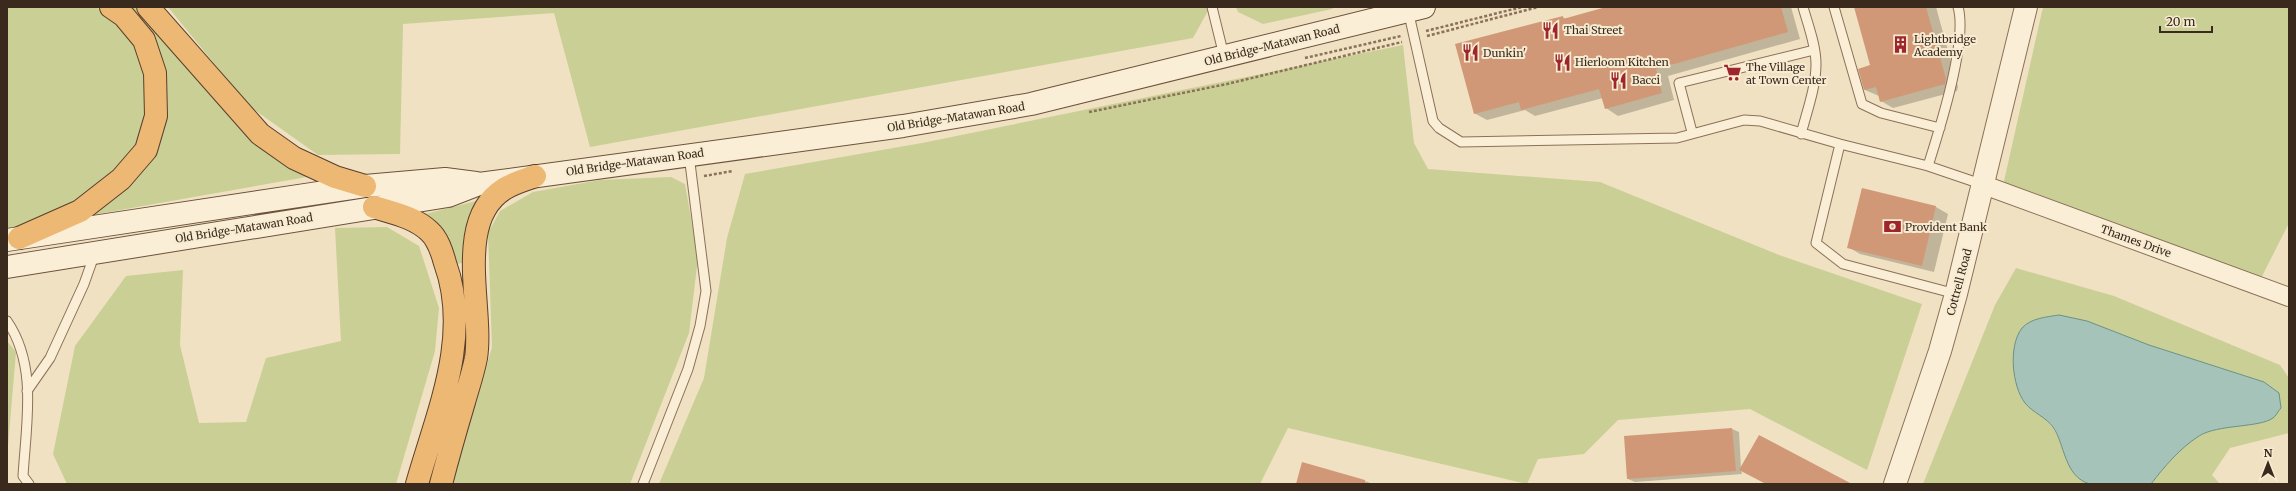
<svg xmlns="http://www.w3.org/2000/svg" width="2296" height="491" viewBox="0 0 2296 491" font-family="Merriweather,serif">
  <rect width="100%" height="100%" fill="#f0e1c2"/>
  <path fill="#cacf96" d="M7,7c16,0 80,-4 90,1 18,7 33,27 41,43 6,13 6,24 7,38 1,7 2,14 2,21 -3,59 -90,108 -140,119z
    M129,7h11l167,170 -215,38v-3l29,-22 43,-125 -7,-19z
    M168,7h1042l-17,31 -603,109 -36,-134 -151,11 -3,130 -82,1 -69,-49z
    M1236,7h98l-2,2 -69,15 -25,-12z
    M2043,7h246v216l-34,67 -255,-91z
    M1403,45l11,98 14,26 172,13 179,73 143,49 -55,166 -117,-61 -132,11 -34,34 -46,5 -11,25 -239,-56 -28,56h-601l45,-106 23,-140 18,-64 177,-31z
    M671,177l14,7 13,74 -9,75 -59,151h-178l40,-137 -4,-114 12,-22 33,-19 67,-12z
    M484,199c-19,25 -20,34 -21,64l-8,1 -23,-44 -7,-6z
    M387,227l32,19 20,62 -4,43 -39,133h-329l-14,-30 22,-108 51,-70 57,-6 -3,75 19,78 47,-1 20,-64 75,-17 -6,-113z
    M2016,268l98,28 166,69 9,13v55l-59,15 -18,27 8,9h-69c11,-14 32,-40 48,-48 16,-8 35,-10 52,-12l13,-42 -115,-37 -62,-24 -62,82c9,7 23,16 28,25 15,24 8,39 37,56h-167l72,-179z
    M7,341l9,11 -9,106z"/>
  <path fill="#a5c3b9" stroke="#6b9186" d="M2059,315l28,6 62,24 115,37 15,11 2,15c-3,3 -5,8 -8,10 -14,10 -55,6 -74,18 -19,12 -35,31 -48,48 -14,0 -51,3 -61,0 -26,-7 -25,-40 -37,-57 -7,-10 -20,-14 -28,-24 -13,-17 -17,-57 -3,-75 9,-10 25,-11 37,-13z"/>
  <path fill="#0003" d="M1609,7h182l9,32 -132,37 6,24 -56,16 -12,-8 -3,-10 -68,18 -10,-6 -38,10 -13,-7 89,-96 3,2z
    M1855,7h81l22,80 -1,4 -64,17 -12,-7 -2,-5 -14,-6 -6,-21 12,-3z
    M1862,189l74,18 12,7 -14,58 -74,-18 -12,-7z
    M1732,429l7,3 2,37 109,15h-82l-27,-14 1,4 -107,8 -7,-3 -3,-42z
    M1303,463l65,19 4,2h-75z"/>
  <path fill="#d09876" d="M1606,7h175l7,25 -132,37 6,24 -57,16 -6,-20 -78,21 -2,-8 -45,12 -19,-70 108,-28v3z
    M1854,7h72l20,72 -1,5 -65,18 -4,-15 -12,3 -6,-21 12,-4z
    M1862,188l74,18 -14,60 -75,-18z
    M1732,428l4,43 -109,8 -3,-43z
    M1759,435l93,49h-86l-27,-14z
    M1302,462l63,18v4h-69z"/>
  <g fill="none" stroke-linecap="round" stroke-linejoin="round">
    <defs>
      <path id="service" d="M1212,7l12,49
        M1834,7l28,97 19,9 59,15
        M1408,10l25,111 6,7 22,14 216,-4 67,-18 16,1 80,23 88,22 56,19
        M1692,132l-13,-49 135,-33
        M1801,134c6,-23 15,-47 15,-70 0,-19 -8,-39 -13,-57
        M1840,144l-24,99 27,21 113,30
        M1928,166c11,-35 40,-125 30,-159
        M7,321c31,45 19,103 16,155l6,8
        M27,391l23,-33 34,-74 11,-31
        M643,484l45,-115 12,-43 6,-35 -17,-136"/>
      <path id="minor" d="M1984,185l305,112"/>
      <path id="tertiary" d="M1895,484l45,-133 16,-57 70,-287"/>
      <path id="secondary" d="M7,240l358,-54 80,-7 31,4
        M7,267l441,-71 31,-12 424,-58 128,-22 393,-97"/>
      <path id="trunk" d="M148,7l112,127 34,24 41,19 30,9
        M374,207c19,6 40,10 55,24 9,8 13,21 16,32 27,74 -8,150 -28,221
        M19,238l61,-27 41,-32 25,-29 10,-34 -1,-43 -11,-33 -20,-24 -13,-9
        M441,484c7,-27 15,-55 23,-82 4,-14 9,-29 12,-44 8,-49 -23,-137 28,-169 9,-6 21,-9 31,-13"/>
    </defs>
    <use href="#service" stroke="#8b7158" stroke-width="11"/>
    <use href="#minor" stroke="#8b7158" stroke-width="20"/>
    <use href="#tertiary" stroke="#8b7158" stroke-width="24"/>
    <use href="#secondary" stroke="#6d523c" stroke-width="24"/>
    <use href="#trunk" stroke="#593f2d" stroke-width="24"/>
    <path stroke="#8b7158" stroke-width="2.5" stroke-dasharray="3 2" stroke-linecap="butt" d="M1426,31l96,-24
      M1427,36l111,-29
      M1305,58l96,-22
      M1089,112l138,-28 175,-42
      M704,176l29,-5"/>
    <use href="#service" stroke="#faeed6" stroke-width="9"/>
    <use href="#minor" stroke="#faeed6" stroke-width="18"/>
    <use href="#tertiary" stroke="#faeed6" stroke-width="22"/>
    <use href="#secondary" stroke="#faeed6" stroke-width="22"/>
    <use href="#trunk" stroke="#ecb874" stroke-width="22"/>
  </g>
  <defs>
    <symbol id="restaurant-bare" viewBox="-9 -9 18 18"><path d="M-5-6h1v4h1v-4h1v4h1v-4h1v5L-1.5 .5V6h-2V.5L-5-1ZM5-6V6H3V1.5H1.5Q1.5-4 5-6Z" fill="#9d252b" stroke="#f7ebd2" stroke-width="2.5" paint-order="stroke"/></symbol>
    <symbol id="building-bare" viewBox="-9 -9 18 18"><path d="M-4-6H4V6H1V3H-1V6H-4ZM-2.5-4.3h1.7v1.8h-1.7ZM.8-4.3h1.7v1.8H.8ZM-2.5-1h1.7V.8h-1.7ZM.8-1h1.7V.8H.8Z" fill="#9d252b" stroke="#f7ebd2" stroke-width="2.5" paint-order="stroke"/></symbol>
    <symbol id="supermarket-bare" viewBox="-9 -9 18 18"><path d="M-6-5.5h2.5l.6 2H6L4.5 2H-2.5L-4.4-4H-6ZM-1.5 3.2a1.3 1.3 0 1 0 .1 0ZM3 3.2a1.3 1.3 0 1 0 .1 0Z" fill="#9d252b" stroke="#f7ebd2" stroke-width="2.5" paint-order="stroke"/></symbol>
    <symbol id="bank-bare" viewBox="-9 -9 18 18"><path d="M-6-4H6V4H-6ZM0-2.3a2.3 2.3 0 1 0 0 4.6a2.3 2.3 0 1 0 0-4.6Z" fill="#9d252b" stroke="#f7ebd2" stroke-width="2.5" paint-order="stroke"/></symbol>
  </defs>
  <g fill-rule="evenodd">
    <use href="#restaurant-bare" x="1538" y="18" width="25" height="25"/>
    <use href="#building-bare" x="1888" y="32" width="25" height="25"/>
    <use href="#restaurant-bare" x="1458" y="40" width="25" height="25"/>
    <use href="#restaurant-bare" x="1550" y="50" width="25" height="25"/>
    <use href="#supermarket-bare" x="1720" y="60" width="25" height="25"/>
    <use href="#restaurant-bare" x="1606" y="68" width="25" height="25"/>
    <use href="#bank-bare" x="1880" y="214" width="25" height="25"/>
  </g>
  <g text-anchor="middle" stroke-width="4" stroke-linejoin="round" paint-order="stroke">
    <g font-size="11" fill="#3a2a1d" stroke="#f7ebd2" text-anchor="start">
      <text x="1564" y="34">Thai Street</text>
      <text x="1914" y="43">Lightbridge<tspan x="1914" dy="13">Academy</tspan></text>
      <text x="1483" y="57">Dunkin'</text>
      <text x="1575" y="66">Hierloom Kitchen</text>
      <text x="1746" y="71">The Village<tspan x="1746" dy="13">at Town Center</tspan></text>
      <text x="1632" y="84">Bacci</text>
      <text x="1905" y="231">Provident Bank</text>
    </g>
    <g font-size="11" fill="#3a2a1d" stroke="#f7ebd2">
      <text transform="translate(1272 45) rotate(-14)" y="4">Old Bridge-Matawan Road</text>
      <text transform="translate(956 117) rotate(-9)" y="4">Old Bridge-Matawan Road</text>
      <text transform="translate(635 162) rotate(-8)" y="4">Old Bridge-Matawan Road</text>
      <text transform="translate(244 228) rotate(-9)" y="4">Old Bridge-Matawan Road</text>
      <text transform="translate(2136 241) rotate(20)" y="4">Thames Drive</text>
      <text transform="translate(1959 282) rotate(-75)" y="4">Cottrell Road</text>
    </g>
  </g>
  <rect width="2296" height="491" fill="none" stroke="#3a2a1d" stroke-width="16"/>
  <g transform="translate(2268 463)" stroke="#f7ebd2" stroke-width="3" paint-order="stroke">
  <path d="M0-3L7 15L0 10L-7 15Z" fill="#3a2a1d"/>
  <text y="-6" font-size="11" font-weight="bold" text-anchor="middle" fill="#3a2a1d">N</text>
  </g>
  <path d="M2160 26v6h52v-6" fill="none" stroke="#3a2a1d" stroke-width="2"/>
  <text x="2166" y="26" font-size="12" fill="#3a2a1d" stroke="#f7ebd2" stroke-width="3" paint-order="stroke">20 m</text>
</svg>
